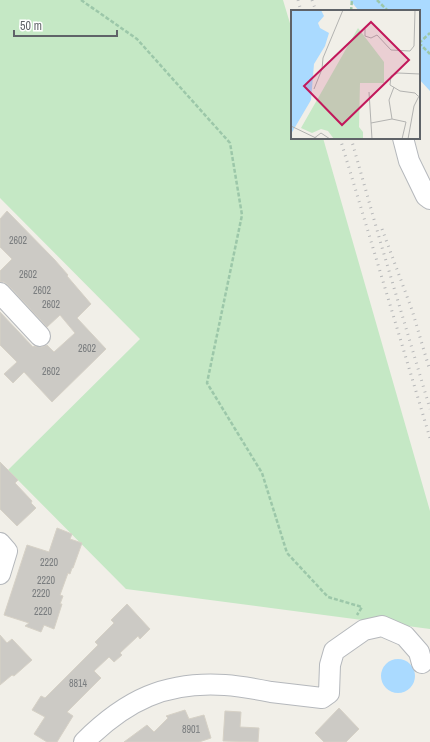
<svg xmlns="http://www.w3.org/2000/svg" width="430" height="742" viewBox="0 0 430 742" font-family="'Archivo Narrow',sans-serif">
  <rect width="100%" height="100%" fill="#f1efe8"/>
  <path fill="#c5e8c5" d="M0,0h283l9,30v108h31l107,373v118l-304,-40 -118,-119 132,-131 -140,-141z"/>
  <path fill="#aadaff" d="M350,0h80v91l-11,-12v-68h-60z
    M381 676a17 17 0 1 1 34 0a17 17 0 1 1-34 0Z"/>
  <path fill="#cccac5" stroke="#d6d1c6" d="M7,211l47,48 14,16 -1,1 24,28 -14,14 29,31 -54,53 -28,-30 -11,11 -9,-9 13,-12 -17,-17v-33l33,35 1,-1 8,1 5,-2 7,7 21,-19 -15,-18 -13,12 -39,-42 -4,-3h-4v-11l12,-12 -12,-12v-28z
    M0,462l18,18 -3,3 17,18 -1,2 5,5 -19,18 -17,-17z
    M57,528l15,6 -2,5 12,4 -9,25h-1l-2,6 -2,-1 -8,22 3,1 -3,8h2l-8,25 -10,-4 -3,7 -16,-6 4,-3 -25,-8 23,-70 22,7z
    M127,604l23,25 -10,10 -2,-3 -18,17 2,2 -8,7 -5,-5 -15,14 7,7 -34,34 6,4 -16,26h-10l-13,-8 11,-17 -13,-7 9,-14 4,2 53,-53 -3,-3 19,-19 -3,-3z
    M0,635l7,8 5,-4 20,21 -18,16 -2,-1 -12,10z
    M339,708l20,21 -13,13h-22l-9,-9z
    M185,710l4,9 15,-4 7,23 -12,4h-75l23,-17 7,7 14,-14 -2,-2z
    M225,711l16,1 -1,15 19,1 -1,14 -35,-1z"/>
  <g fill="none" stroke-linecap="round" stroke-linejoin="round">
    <defs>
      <path id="minor" d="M403,138l6,23 17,35 4,3
        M0,293l40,43
        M0,543l7,8 -7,23
        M84,742c42,-42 82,-61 141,-57 15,1 31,4 46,7 17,2 34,4 51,6l7,-5 1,-28 4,-14 30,-21 18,-4 23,10 14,16 3,11"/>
    </defs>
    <use href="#minor" stroke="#b5b8bc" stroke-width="22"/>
    <path stroke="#9cc7a9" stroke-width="2.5" stroke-dasharray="4 2" stroke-linecap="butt" d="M81,0l56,39 93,104 12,72 -35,168 55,90 25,80 41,44 34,10 -5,8
      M377,0l11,11
      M351,11l1,-11
      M419,43l11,11
      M419,43l11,-10"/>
    <use href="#minor" stroke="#fff" stroke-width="20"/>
    <path stroke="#b6b7b8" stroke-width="3" stroke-dasharray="1 5" stroke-linecap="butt" d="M298,0l3,11
      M312,0l4,11
      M340,138l90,300
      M351,138l30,106 49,165
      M382,229l30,81 18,61"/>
  </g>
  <g text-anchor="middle" stroke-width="3.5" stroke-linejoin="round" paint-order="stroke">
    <g font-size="10" fill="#7a7d7f">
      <text x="18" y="244">2602</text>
      <text x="28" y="278">2602</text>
      <text x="42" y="294">2602</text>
      <text x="51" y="308">2602</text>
      <text x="87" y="352">2602</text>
      <text x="51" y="375">2602</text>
      <text x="49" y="566">2220</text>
      <text x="46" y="584">2220</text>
      <text x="41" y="597">2220</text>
      <text x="43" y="615">2220</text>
      <text x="78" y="687">8814</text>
      <text x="191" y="733">8901</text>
    </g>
  </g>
  <g transform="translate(291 10)">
    <rect width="129" height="129" fill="#f1efe8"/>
    <path d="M67,18l26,34v21h-24l-1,44 4,5v7h-29l-6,-8 -7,-2 -9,4 -11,-5z" fill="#c5e8c5"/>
    <path d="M0,0h30l3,6 -6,7 2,5 9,5 -4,13 -11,18 -3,36 -20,34z" fill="#aadaff"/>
    <path fill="none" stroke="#b3b3b1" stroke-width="1" d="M74,19v7l6,2 6,-3 14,15 19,1 4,-5 1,-36M23,79l8,-20 1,-11 20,-48M78,82l3,47M127,86l-3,-3 -15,-2 -10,-6 1,-9 7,-3 22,1M101,109l-3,-19 5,-13M80,113l21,-4 14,3 -4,17M0,116l27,13M22,129l8,-6 9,6M117,129l6,-33 6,-12"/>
    <path fill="#c2185b" fill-opacity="0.15" stroke="#c2185b" stroke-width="2" d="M80,12l38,38 -67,65 -38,-39z"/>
    <rect width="129" height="129" fill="none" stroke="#5f6368" stroke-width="2"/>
  </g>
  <path d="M14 30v6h103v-6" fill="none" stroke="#5f6368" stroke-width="2"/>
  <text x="20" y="30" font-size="12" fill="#5f6368" stroke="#ffffff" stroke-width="3" paint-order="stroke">50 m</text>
</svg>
